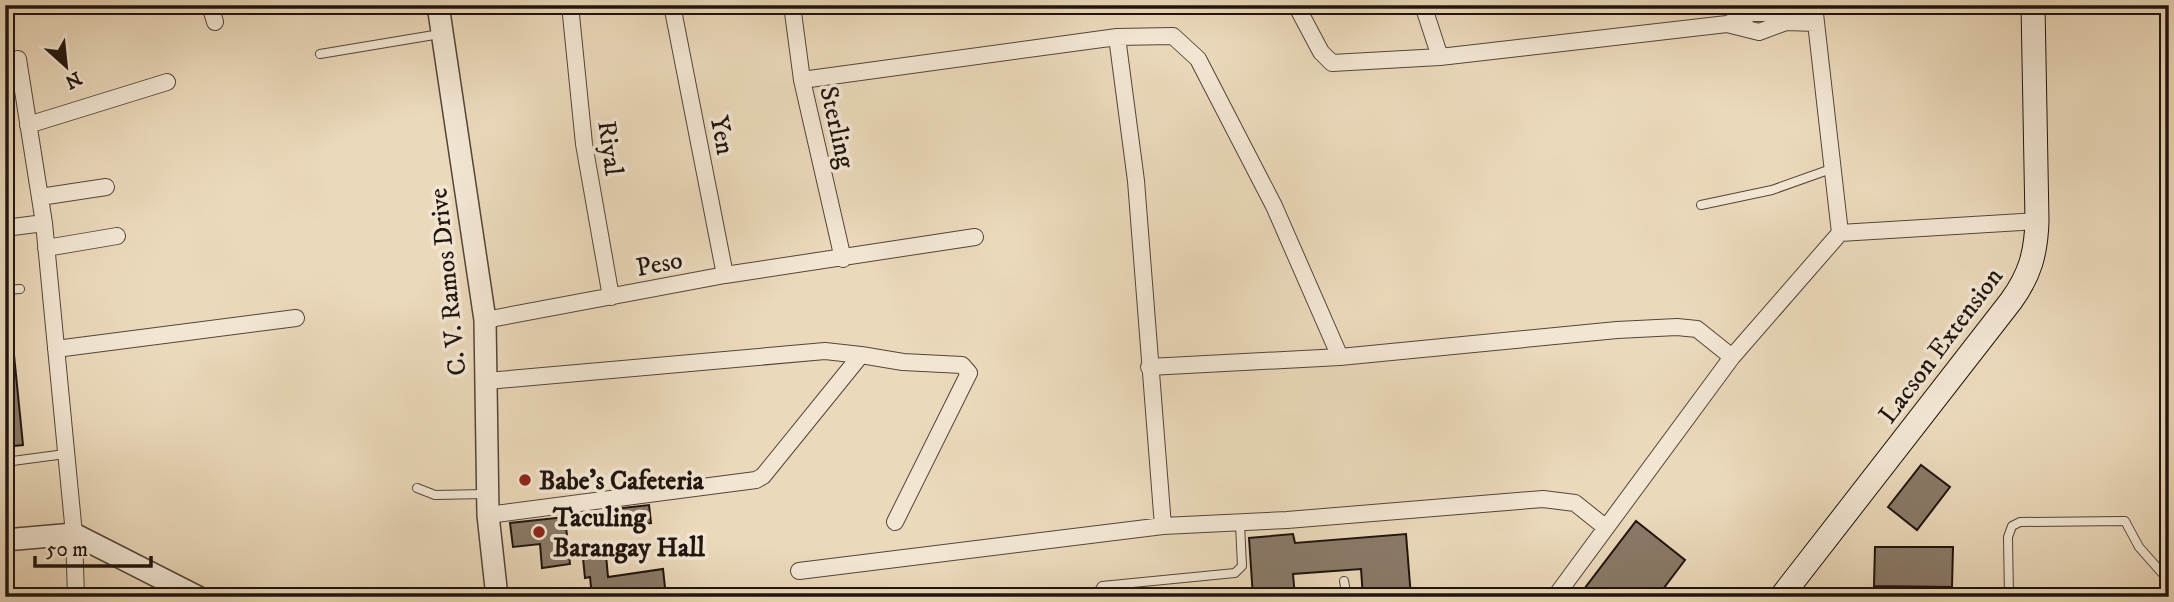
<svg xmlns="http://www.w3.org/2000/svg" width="2174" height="602" viewBox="0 0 2174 602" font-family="'IM FELL DW Pica',serif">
  <rect width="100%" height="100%" fill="#ebd9bb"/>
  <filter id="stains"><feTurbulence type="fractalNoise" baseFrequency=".00286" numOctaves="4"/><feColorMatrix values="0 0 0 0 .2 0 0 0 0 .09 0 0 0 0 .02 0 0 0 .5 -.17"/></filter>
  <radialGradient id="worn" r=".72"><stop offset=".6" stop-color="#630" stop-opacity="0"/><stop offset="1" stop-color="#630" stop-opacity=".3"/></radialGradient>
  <path fill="#8a7a68" stroke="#20140e" stroke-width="2" d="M5,355h9l9,90 -18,2z
    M1921,465l29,22 -33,43 -29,-23z
    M649,505l2,18 -44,5 -2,-18z
    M565,517l5,47 -28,4 -2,-24 -27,3 -3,-24z
    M1636,521l49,39 -28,37h-79z
    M1293,534l2,9 111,-9 5,63h-48l-2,-28 -68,5 2,23h-42l-4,-59z
    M1875,547h78l-1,40 -78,-1z
    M606,555l2,22 55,-8 3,28h-74l-2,-20 -5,1 -2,-20z"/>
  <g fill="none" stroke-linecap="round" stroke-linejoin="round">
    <defs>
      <path id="service" d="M320,54l120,-20
        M1701,205l71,-15 59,-21
        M5,290l15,-1
        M5,462l60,-8
        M417,488l18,7 50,-1
        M1344,581l3,16
        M1095,597l7,-11 133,-13 7,-7 -2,-42
        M2009,597l-1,-60 4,-11 8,-4 105,-1 14,26 30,34"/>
      <path id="minor" d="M210,5l5,17
        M570,5l14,139 27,153
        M672,5l53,270
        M792,5l10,75 41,179
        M1296,5l25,47 11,11 108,-6 287,-33 25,-11h19l43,-7
        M1423,5l17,52
        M1814,5l26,228
        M1727,24l32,8 27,-10 30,1
        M1117,37l19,144 27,345
        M18,59l26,164 30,311 2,63
        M802,80l315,-43 56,-1 25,23 76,147 66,151 277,-27 60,-3 20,2 35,28
        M28,125l139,-43
        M40,197l66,-10
        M5,228l39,-5
        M46,248l71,-12
        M485,320l240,-45 250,-38
        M56,349l240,-31
        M861,355l42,7 59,3 7,8 -74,149
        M1149,367l191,-10
        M487,381l338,-30 36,4 -98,121 -7,4 -268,35
        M799,571l364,-45 124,-6 256,-21 32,4 30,24
        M1555,597l177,-240 108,-124 197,-12"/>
      <path id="tertiary" d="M438,5l47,315 3,195 9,82
        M5,540l69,-6 124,63"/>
      <path id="secondary" d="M1781,597l230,-296c19,-26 25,-48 26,-80l-4,-216"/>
    </defs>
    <use href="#service" stroke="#534539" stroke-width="10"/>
    <use href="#minor" stroke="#534539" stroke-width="18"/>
    <use href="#tertiary" stroke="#534539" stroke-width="24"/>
    <use href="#secondary" stroke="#20140e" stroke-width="25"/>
    <use href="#service" stroke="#f2e6d3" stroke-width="8"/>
    <use href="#minor" stroke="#f2e6d3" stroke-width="16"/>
    <use href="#tertiary" stroke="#f2e6d3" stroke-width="21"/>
    <use href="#secondary" stroke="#f2e6d3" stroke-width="23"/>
  </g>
  <g fill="#8f2418" stroke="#f2e6d3" stroke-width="2.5">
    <circle cx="525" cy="480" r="7"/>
    <circle cx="539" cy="532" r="7"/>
  </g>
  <g text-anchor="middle" stroke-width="7" stroke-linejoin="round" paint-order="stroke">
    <g font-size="26" fill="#20140e" stroke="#f2e6d3">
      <text transform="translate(838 127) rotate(77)" y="9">Sterling</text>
      <text transform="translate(723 135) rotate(79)" y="9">Yen</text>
      <text transform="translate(611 148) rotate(82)" y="9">Riyal</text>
      <text transform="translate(659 263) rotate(-11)" y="9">Peso</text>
      <text transform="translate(447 282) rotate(-96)" y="9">C. V. Ramos Drive</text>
      <text transform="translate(1940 345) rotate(-53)" y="9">Lacson Extension</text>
    </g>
    <g font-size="26" font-weight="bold" fill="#20140e" stroke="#f2e6d3" text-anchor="start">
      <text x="539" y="489">Babe’s Cafeteria</text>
      <text x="553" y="526">Taculing<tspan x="553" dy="30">Barangay Hall</tspan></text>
    </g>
  </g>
  <rect width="2174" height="602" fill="none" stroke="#ebd9bb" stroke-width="28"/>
  <rect x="7" y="7" width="2160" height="588" fill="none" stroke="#20140e" stroke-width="3.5"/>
  <rect x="14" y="14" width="2146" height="574" fill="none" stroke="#20140e" stroke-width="2"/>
  <g transform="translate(66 66) rotate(153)" stroke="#f2e6d3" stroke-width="5" paint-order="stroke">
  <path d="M0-5L12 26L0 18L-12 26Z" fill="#20140e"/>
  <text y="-10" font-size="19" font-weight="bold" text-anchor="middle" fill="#20140e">N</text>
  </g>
  <path d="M35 556v10h116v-10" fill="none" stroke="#20140e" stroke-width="3.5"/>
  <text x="46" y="556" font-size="21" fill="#20140e" stroke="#f2e6d3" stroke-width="5" paint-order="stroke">50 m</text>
  <rect width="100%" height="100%" filter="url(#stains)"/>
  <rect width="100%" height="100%" fill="url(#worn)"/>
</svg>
